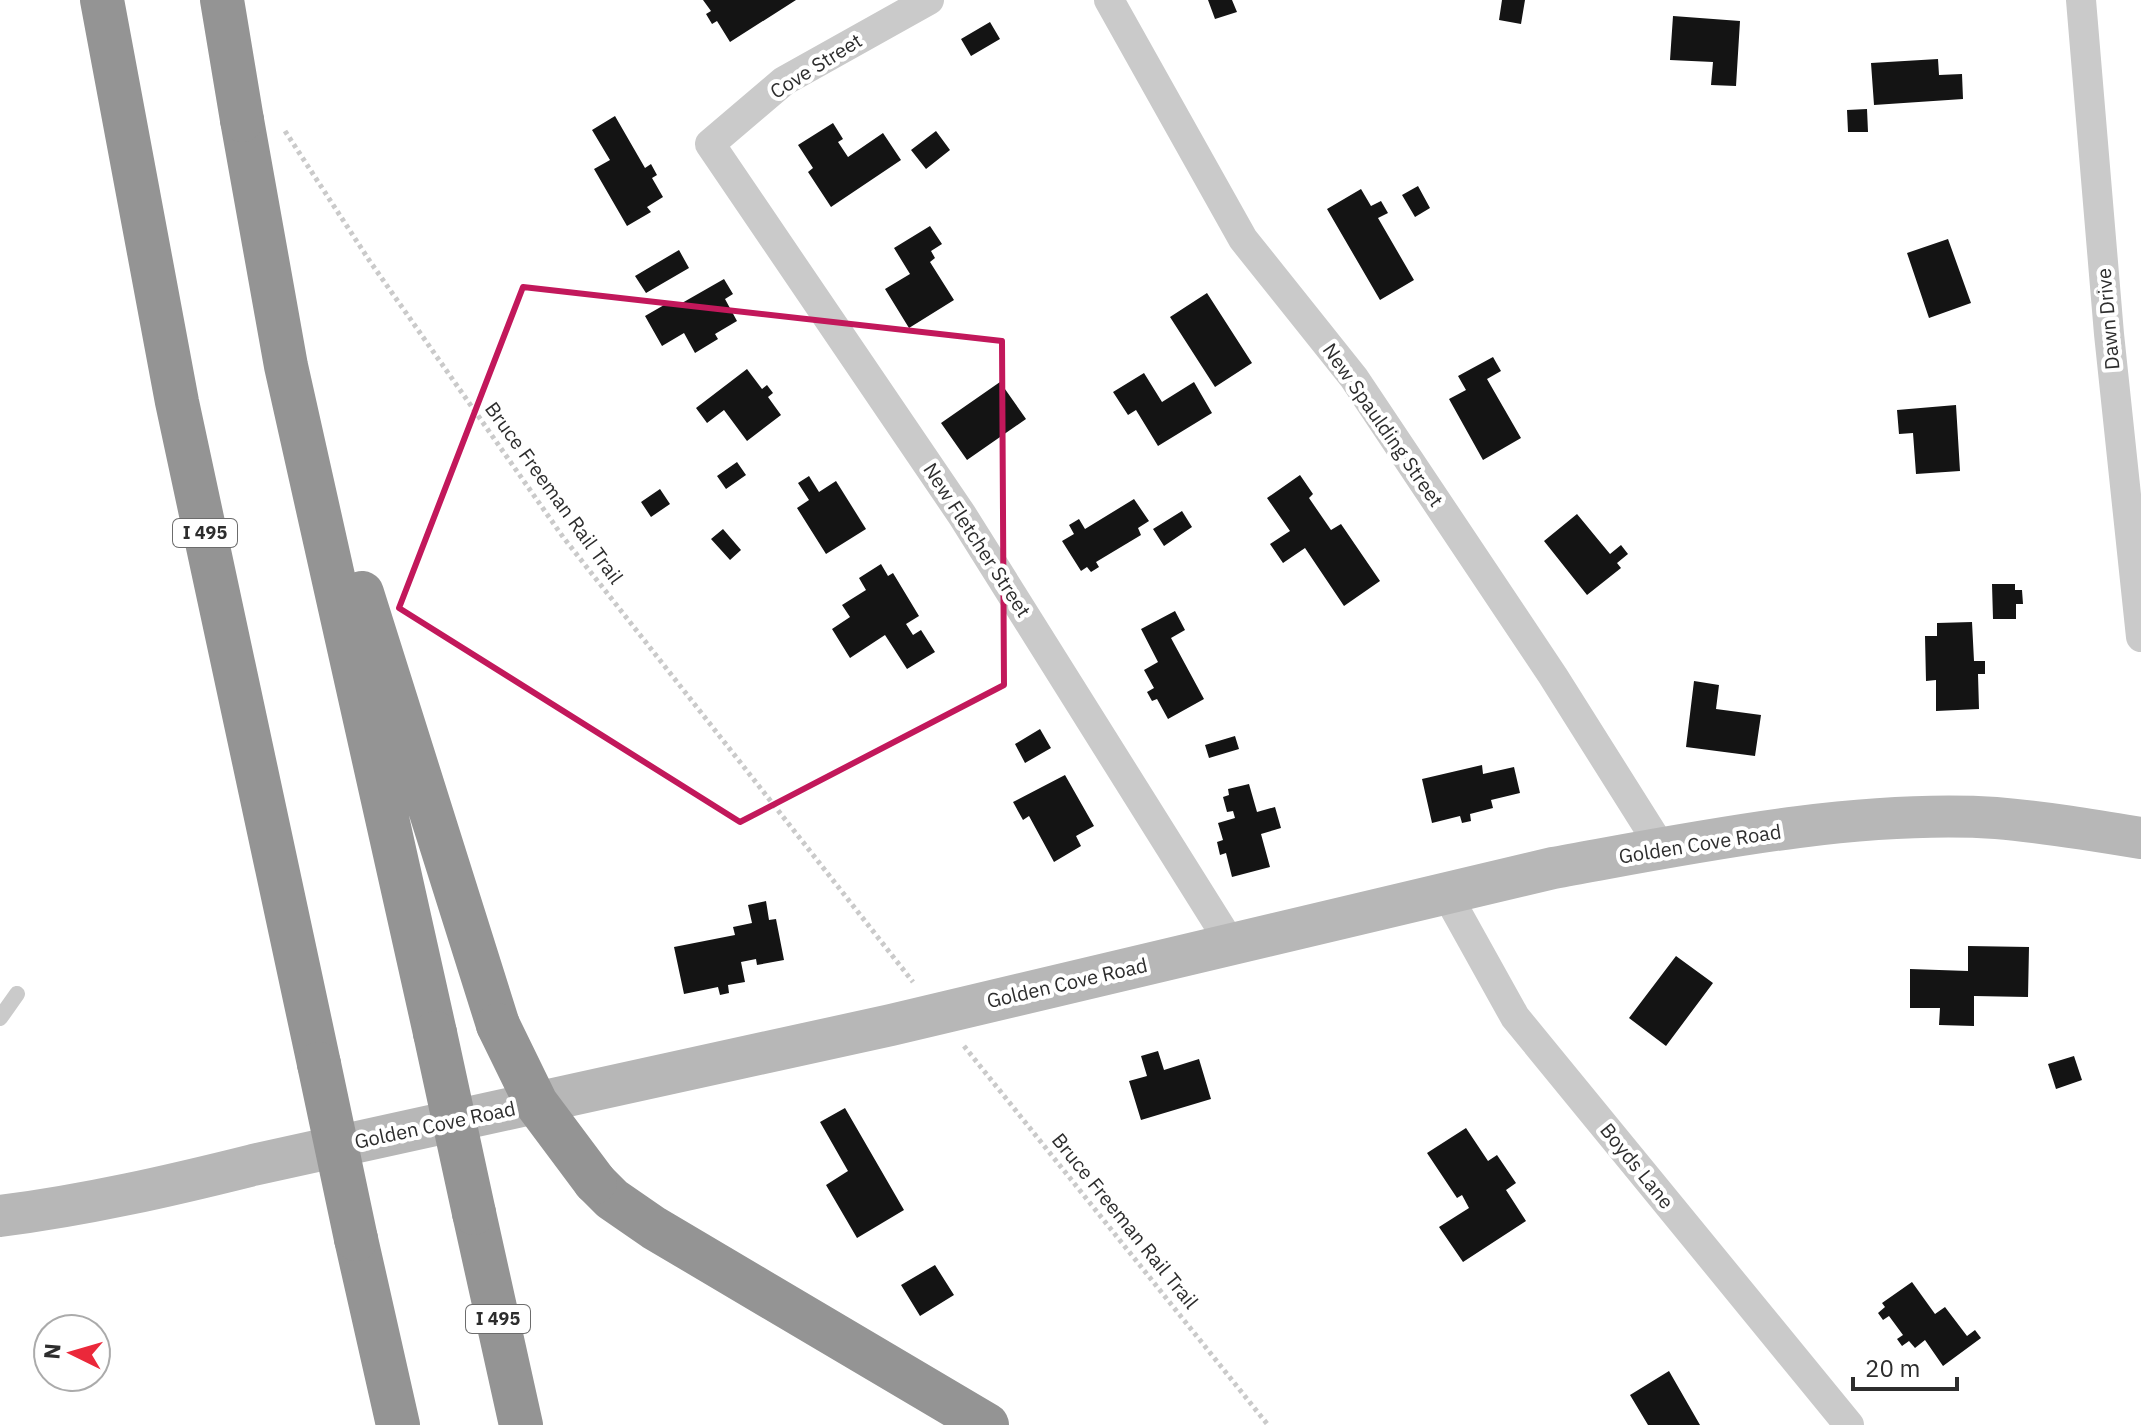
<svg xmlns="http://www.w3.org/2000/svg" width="2141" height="1425" viewBox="0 0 2141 1425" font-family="'IBM Plex Sans',sans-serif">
  <rect width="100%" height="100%" fill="#fff"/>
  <path fill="#141414" d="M703,0h93l-66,42 -13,-21 -5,3 -6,-10 5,-3z
    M1208,0h24l5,12 -22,7z
    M1502,0h23l-4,24 -22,-4z
    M1673,16l67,5 -4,65 -25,-1 2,-23 -43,-2z
    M990,22l10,17 -29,17 -10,-17z
    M1938,59l1,16 23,-1 1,25 -89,6 -3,-42z
    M1867,109l1,23h-20l-1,-22z
    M615,116l30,52 6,-4 6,11 -5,3 11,19 -16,10 4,5 -24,14 -33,-57 16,-9 -18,-30z
    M833,123l10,16 -5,3 10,15 35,-24 18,27 -70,47 -23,-35 5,-4 -15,-23z
    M936,131l14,19 -24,19 -15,-19z
    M1418,186l12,22 -15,9 -13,-22z
    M1361,189l10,17 10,-5 7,12 -10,5 36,62 -34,20 -53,-91z
    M930,226l12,18 -11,7 4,7 -5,4 24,38 -45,28 -24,-39 25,-15 -16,-26z
    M1948,239l23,64 -42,15 -22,-65z
    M679,250l10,18 -43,25 -11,-17z
    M724,279l9,15 -8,5 12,22 -22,13 3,5 -23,14 -11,-20 -22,13 -17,-30 26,-15 4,6z
    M1207,293l45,70 -37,24 -45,-70z
    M1493,357l8,14 -14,8 34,59 -38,22 -34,-61 17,-9 -8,-14z
    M747,369l15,20 5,-4 6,8 -5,4 13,18 -34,26 -23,-31 -17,13 -11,-15z
    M1144,373l18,29 32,-20 18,31 -54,33 -22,-36 -8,5 -15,-23z
    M1000,382l26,37 -59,41 -26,-37z
    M1956,405l4,66 -44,3 -3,-41 -14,1 -2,-24z
    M737,462l9,13 -20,14 -9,-13z
    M1300,475l13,19 -4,4 22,32 10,-6 39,57 -36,25 -39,-58 -22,15 -13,-19 20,-13 -23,-33z
    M809,476l10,16 17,-11 30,48 -40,25 -29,-46 12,-8 -11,-17z
    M660,489l10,15 -19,13 -10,-15z
    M1134,499l15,22 -11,7 3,7 -45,27 3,5 -8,5 -4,-5 -6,4 -19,-30 12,-7 -5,-9 10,-6 6,10z
    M1182,511l10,16 -28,19 -11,-17z
    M1577,514l33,40 11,-9 7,9 -11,9 4,5 -34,27 -43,-54z
    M723,529l18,21 -11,10 -19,-21z
    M881,564l7,12 5,-3 26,43 -13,8 7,11 8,-5 14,22 -28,17 -22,-34 -35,23 -18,-29 18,-12 -8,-12 24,-15 -7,-12z
    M1992,584h23v6h7l1,14h-7v15h-23z
    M1175,611l10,19 -14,8 33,61 -36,20 -11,-20 -5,2 -5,-9 7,-4 -10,-18 14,-8 -17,-33z
    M1972,622l2,39h11v13h-7l1,35 -43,2v-31l-10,1 -1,-45h12v-13z
    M1694,681l25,4 -3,24 45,6 -6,41 -69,-9z
    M1040,729l11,19 -26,15 -10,-19z
    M1235,736l4,13 -30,9 -4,-13z
    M1482,765l1,9 31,-7 6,26 -29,7 2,8 -23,6 1,7 -9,2 -2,-7 -28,7 -10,-44z
    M1065,775l29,51 -18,10 5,10 -27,16 -25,-46 -6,4 -10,-18z
    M1249,784l8,28 18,-5 6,21 -20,6 9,33 -38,10 -6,-24 -6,2 -3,-13 6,-2 -5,-17 17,-5 -2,-7 -6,1 -4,-15 6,-2 -1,-6z
    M766,901l3,19 7,-1 8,41 -27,5 -1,-6 -15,3 4,20 -17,3 1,8 -9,2 -2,-8 -34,7 -10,-47 61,-12 -2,-8 19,-4 -4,-18z
    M1968,946l61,1 -1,50 -54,-1v30l-35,-1 1,-17h-30v-39l58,2z
    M1676,956l37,27 -47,63 -37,-28z
    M1158,1051l6,19 35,-11 12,40 -70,21 -12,-39 18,-5 -6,-20z
    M2074,1056l8,24 -26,9 -8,-25z
    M845,1108l59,102 -47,28 -31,-53 22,-14 -28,-49z
    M1466,1128l22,33 9,-6 19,28 -10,7 20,31 -63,41 -24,-35 30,-19 -7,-13 -5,3 -30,-45z
    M935,1265l19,30 -34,21 -19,-31z
    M1912,1282l23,32 10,-7 22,29 8,-6 6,8 -38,28 -18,-26 -10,8 -6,-7 -7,5 -5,-7 6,-4 -14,-19 -6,4 -5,-7 7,-6 -3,-4z
    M1669,1371l31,54h-52l-18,-30z"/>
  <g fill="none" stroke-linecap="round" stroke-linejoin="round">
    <path stroke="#cacaca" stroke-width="5" stroke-dasharray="4 4" stroke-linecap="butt" d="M285,131l84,129 194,277 350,445
      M964,1046l304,379"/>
    <path stroke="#cacaca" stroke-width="16" d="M0,1018l17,-24"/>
    <path stroke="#cacaca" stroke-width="30" d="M929,0l-145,81 -74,63 252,371 269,429
      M1109,0l134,239 111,139 199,298 109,173
      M2081,0l28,334 32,303
      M1446,893l69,124 334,408"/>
    <path stroke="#b7b7b7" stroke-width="42" d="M0,1216c86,-11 169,-30 253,-51l638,-140 662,-157c139,-25 302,-59 443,-50 49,4 97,12 145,20"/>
    <path stroke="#949494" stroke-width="44" d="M102,0l75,402 142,662
      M242,120l44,246 149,667
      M362,593l136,432
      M595,1182l17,17 42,29 333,197
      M474,1213l47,212
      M356,1239l42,186"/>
    <path stroke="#949494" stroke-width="44" d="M222,0l20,120
      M498,1025l38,78 59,79
      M435,1033l39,180
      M319,1064l37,175"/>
  </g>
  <path fill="none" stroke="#c2185b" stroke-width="6" stroke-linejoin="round" d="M523,287l479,54 2,344 -264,137 -341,-214z"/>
  <g text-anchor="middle" stroke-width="8" stroke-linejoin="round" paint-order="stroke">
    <g fill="#fff" stroke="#6c6c6c" stroke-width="2">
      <rect x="173" y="519" width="64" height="28" rx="6"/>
      <rect x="466" y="1305" width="64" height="28" rx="6"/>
    </g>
    <g font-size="18" font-weight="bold" fill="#2d2d2d">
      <text x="205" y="539">I 495</text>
      <text x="498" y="1325">I 495</text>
    </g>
    <g font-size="20" fill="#2d2d2d" stroke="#fff">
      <text transform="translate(816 66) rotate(-32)" y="7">Cove Street</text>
      <text transform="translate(2108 319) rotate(-95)" y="7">Dawn Drive</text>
      <text transform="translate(1383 425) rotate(55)" y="7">New Spaulding Street</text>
      <text transform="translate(554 493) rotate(54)" y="7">Bruce Freeman Rail Trail</text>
      <text transform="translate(977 540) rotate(57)" y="7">New Fletcher Street</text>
      <text transform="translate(1700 844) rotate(-9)" y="7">Golden Cove Road</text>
      <text transform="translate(1067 983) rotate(-13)" y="7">Golden Cove Road</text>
      <text transform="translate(435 1125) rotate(-12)" y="7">Golden Cove Road</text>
      <text transform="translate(1637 1166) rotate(51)" y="7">Boyds Lane</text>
      <text transform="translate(1125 1221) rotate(51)" y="7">Bruce Freeman Rail Trail</text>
    </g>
  </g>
  <g transform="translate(72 1353) rotate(275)"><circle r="38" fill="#ffffff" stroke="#ababab" stroke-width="2"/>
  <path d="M0-6L14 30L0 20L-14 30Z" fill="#eb283a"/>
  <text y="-12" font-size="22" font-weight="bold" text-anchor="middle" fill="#2d2d2d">N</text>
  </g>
  <path d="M1853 1377v12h104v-12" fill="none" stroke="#2d2d2d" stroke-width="4"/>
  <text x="1865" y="1377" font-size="24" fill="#2d2d2d" stroke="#ffffff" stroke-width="6" paint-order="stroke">20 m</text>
</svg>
